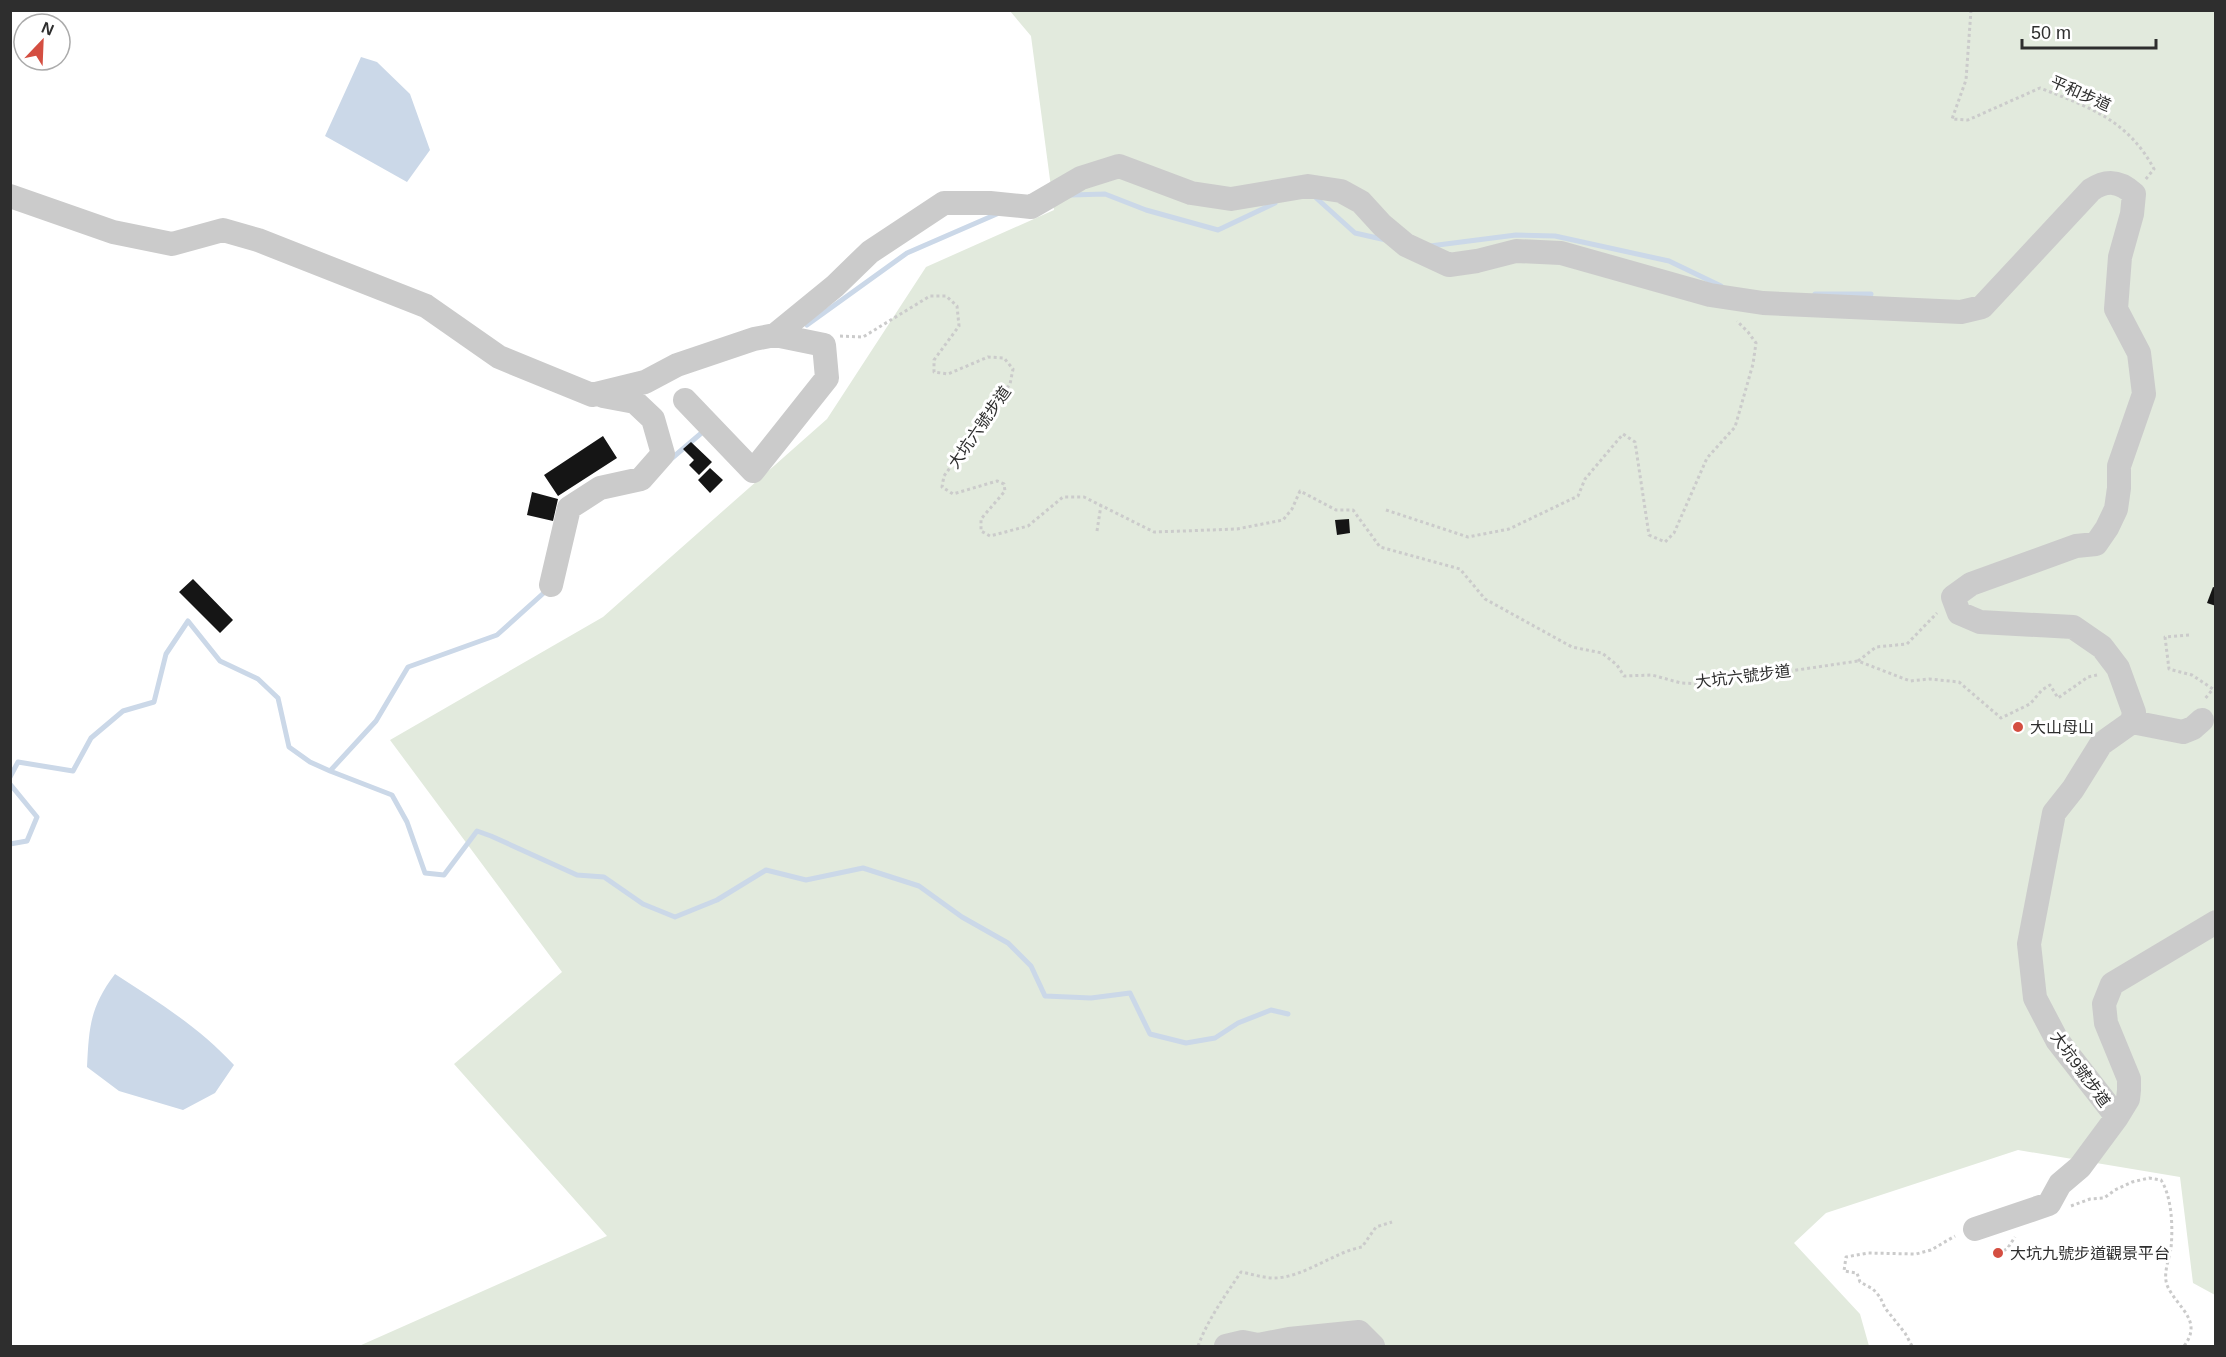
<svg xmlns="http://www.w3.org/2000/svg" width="2226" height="1357" viewBox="0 0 2226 1357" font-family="Arial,'Noto Sans TC',sans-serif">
  <rect width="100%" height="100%" fill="#fff"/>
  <path fill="#e2eadd" d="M1010,11h1205v1284l-22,-12 -13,-106 -162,-27 -192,63 -32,30 66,71 9,32h-1510l248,-110 -153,-172 108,-92 -172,-232 213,-123 224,-198 99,-152 128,-57 -23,-174z"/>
  <path fill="#cbd8e8" d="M361,57l16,5 33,32 20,56 -23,32 -82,-46z
    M115,974c42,27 85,54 119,91l-19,28 -32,17 -64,-19 -32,-24c2,-40 3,-60 28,-93z"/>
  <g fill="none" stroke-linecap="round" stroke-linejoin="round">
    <path stroke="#cbd8e8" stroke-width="5" d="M1071,195l34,-1 41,16 72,20 57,-27
      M1314,196l41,37 31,7
      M1430,246l86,-11 39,1 114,25 52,25
      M1815,294h56
      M807,325l100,-72 92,-40
      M671,459l34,-29
      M330,771l62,24 15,27 18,51 19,2 33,-44 14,5 86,39 27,2 39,27 32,13 42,-17 49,-30 40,10 57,-12 56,18 43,31 46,26 23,23 14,30 46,2 39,-5 20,41 36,9 29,-5 23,-15 33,-13 17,4
      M10,777l8,-15 55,9 18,-33 32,-27 31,-9 12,-48 22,-33 32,40 38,18 20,19 11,49 21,15 20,9 46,-50 32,-54 89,-32 50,-45
      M10,784l27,33 -10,24 -17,3"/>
  </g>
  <path fill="#151515" d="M603,436l14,22 -59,38 -14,-21z
    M691,442l21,20 -13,13 -10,-10 5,-5 -11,-11z
    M710,468l13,12 -13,13 -12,-13z
    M532,492l26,7 -5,22 -26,-6z
    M1349,519l1,14 -13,2 -2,-15z
    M193,579l40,41 -13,13 -41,-41z
    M2213,587l3,1v18l-9,-3z"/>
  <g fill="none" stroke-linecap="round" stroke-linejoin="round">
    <path stroke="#cbcbcb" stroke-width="3" stroke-dasharray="3 3" stroke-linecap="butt" d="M1971,10l-5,70 -14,39 16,1 72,-32c49,19 88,32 114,81l-9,11
      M840,336l23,1 67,-41h16l11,10 2,20 -25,34v12l14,2 40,-17 16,1 9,11 -3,15 -66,92 -2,11 11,7 44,-13 7,3 1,7 -24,28v12l9,5 38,-10 35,-29h21l70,35 29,-1 54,-2 46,-9 9,-11 8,-18 36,19h17l27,37 80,22 25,30 87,48 30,6 15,12 7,11 28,-1 29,8 21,1 156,-23 52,20 19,-2 30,3 42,36 29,-14 12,-14 8,-5 8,13 30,-21 9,-2
      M1386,510l82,27 41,-8 69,-33 7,-17 38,-45 12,8 14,93 16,7 9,-9 33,-75 28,-31 18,-63 3,-21 -8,-11 -11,-11
      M1097,531l4,-26
      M2189,635l-24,2 4,32 23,6 21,14 -9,11
      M1858,661l18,-14 31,-3 30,-31
      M2071,1206l19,-7 14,-1 11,-8 17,-8 17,-4 12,2c11,17 12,47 10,68 -2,12 -8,25 -4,37 9,22 37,35 17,61
      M1998,1253l9,-4 8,-12
      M1198,1346c10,-27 27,-50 43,-74 11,2 22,6 33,6 29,0 60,-26 88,-31l14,-20 16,-5
      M1912,1346l-7,-13 -20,-25 -5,-11 -7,-8 -13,-7 -3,-9 -13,-2 2,-14 22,-4 48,1 15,-4 24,-14"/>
    <path stroke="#cbcbcb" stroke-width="24" d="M10,196l103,36 59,12 51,-14 35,10 168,66 73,51 93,38 53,-13 32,-17 77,-26 21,-4 60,-49 35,-34 74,-49h46l41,4 50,-29 38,-12 72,27 40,6 77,-13 33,5 20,11 21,23 24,20 43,20 28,-4 39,-10 45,2 149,42 53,8 198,9 21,-5 109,-117c16,-11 29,-9 43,4l-2,20 -12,43 -4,52 23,44 5,41 -25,72v22l-3,21 -9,19 -11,16 -20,2 -105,38 -18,13 6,16 21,9 93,5 29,20 16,21 16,44 -2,10
      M685,400l68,71 74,-93 -3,-33 -49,-10
      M551,585l18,-77 31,-20 41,-9 22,-25 -10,-35 -18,-17 -32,-6
      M2132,722l51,10 10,-4 9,-8
      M2117,1117l11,-18 1,-9v-11l-23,-56 -2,-19 8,-20 104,-62
      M1975,1229l74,-25 11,-20 20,-17 37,-50 -60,-77 -22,-42 -6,-54 25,-131 19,-24 28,-45 31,-22
      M1226,1346l17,-4 15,3 31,-6 70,-7 14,14"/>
  </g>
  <g fill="#d44e41" stroke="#fff" stroke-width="2">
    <circle cx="2018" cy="727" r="6"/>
    <circle cx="1998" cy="1253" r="6"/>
  </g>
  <g text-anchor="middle" stroke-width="6" stroke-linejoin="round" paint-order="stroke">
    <g font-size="16" fill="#2e2e2e" stroke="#fff">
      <text transform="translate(2081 93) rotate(24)" y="6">平和步道</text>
      <text transform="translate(979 427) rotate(-55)" y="6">大坑六號步道</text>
      <text transform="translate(1743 676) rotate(-7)" y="6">大坑六號步道</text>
      <text transform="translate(2081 1069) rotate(54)" y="6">大坑9號步道</text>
    </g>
    <g font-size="16" fill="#2e2e2e" stroke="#fff" text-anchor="start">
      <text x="2030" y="733">大山母山</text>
      <text x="2010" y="1259">大坑九號步道觀景平台</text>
    </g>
  </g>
  <rect width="2226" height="1357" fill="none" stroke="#2e2e2e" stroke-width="24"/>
  <g transform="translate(42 42) rotate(23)"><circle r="28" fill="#ffffff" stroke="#ababab" stroke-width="1.5"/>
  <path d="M0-4.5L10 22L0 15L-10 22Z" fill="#d44e41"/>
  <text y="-9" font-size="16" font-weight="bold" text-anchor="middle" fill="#2e2e2e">N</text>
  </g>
  <path d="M2022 39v9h134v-9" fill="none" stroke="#2e2e2e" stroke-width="3"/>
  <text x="2031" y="39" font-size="18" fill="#2e2e2e" stroke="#ffffff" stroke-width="4.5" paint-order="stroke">50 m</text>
</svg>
